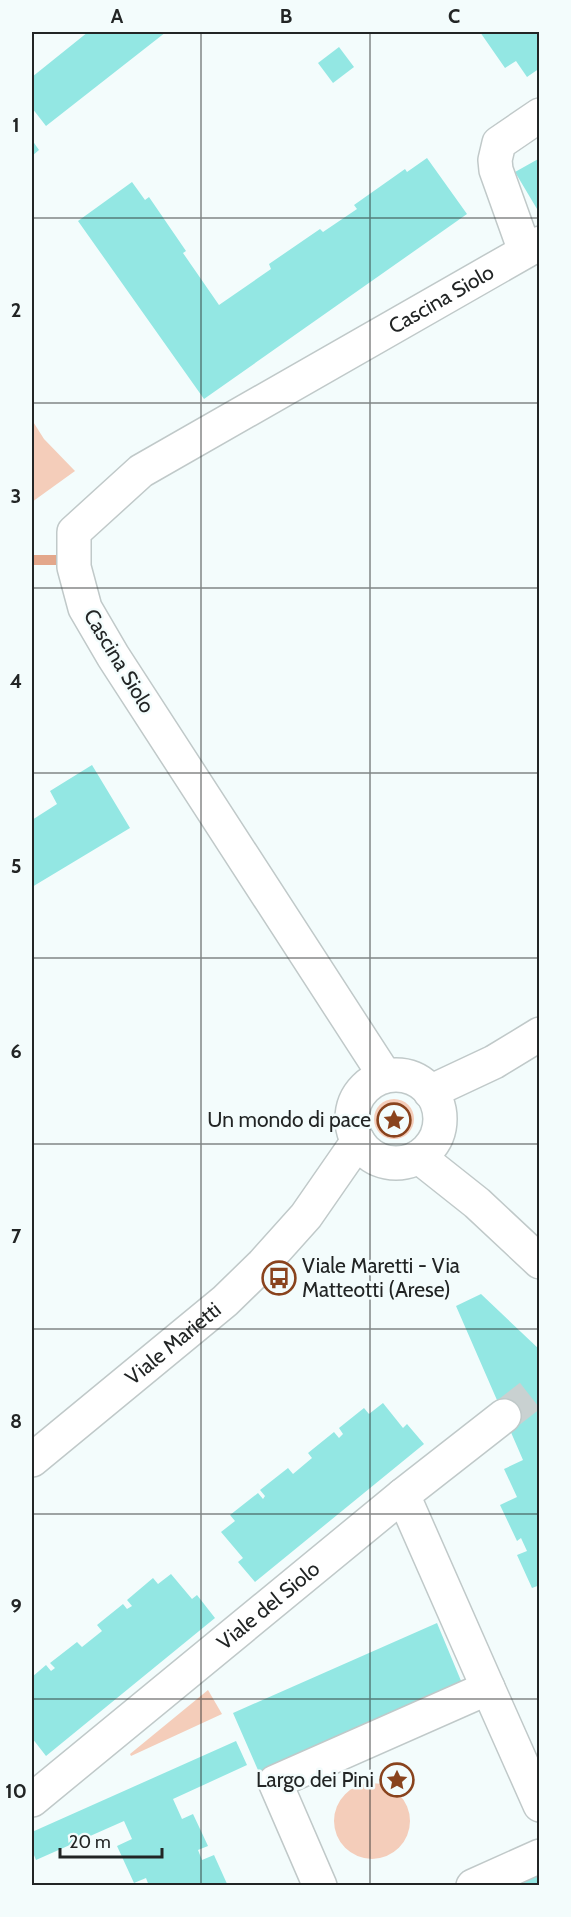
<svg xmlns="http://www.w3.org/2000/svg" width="571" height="1917" viewBox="0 0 571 1917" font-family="Cabin,sans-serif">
  <rect width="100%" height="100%" fill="#f3fcfc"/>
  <path fill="#f4cdba" d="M32,420l12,19 31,32 -43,31z
    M374 1119a20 20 0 1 1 40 0a20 20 0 1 1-40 0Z
    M208,1690l14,24 -91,42 -1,-2z
    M334 1821a38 38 0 1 1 76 0a38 38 0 1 1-76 0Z"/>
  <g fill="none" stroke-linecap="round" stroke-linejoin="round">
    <path stroke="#e3a78b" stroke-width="10" d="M32,560h26"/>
  </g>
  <path fill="#93e7e3" d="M88,32h78l-120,94 -14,-18v-31z
    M480,32h60v36l-13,9 -11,-16 -11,7z
    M339,47l15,20 -21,16 -15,-20z
    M32,140l7,10 -7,6z
    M427,158l40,56 -263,185 -126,-178 54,-39 13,18 4,-3 37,54 -3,2 36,52 52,-36 -2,-5 51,-35 3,3 34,-23 -3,-4 51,-36 2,3z
    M540,158v56l-25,-42z
    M92,765l38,63 -98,59v-67l25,-16 -7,-13z
    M481,1294l59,56v235l-8,3 -15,-33 10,-4 -6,-13 -4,3 -17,-36 17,-8 -13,-28 19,-9 -67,-154z
    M383,1403l20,25 4,-4 17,20 -169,138 -17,-20 5,-4 -22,-26 14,-11 -5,-6 28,-22 5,6 2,-3 -5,-6 28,-22 5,6 19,-16 -4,-5 26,-21 5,6 4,-4 -4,-6 25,-20 5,6z
    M171,1574l21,25 5,-4 18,23 -169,138 -14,-18v-61l14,-12 5,6 4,-3 -5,-5 27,-21 5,5 20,-16 -5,-6 26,-21 4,5 5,-3 -5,-6 26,-22 5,6z
    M437,1623l27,65 -203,89 -28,-64z
    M236,1741l11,24 -74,34 9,20 11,-5 15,32 -10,4 4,10 12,-5 14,31h-79l-3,-8 -12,5 -17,-37 15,-7 -8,-18 -88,39 -4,-10v-18z
    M540,1871v15h-32z"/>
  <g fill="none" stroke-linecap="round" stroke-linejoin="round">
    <path stroke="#c9d1d1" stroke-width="33" stroke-dasharray="33 16" stroke-linecap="butt" d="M504,1416l36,-28"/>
    <defs>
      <g id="minor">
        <path d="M525,251l-29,-81 -1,-10 4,-17 41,-28"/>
        <circle cx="396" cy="1119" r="44"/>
        <path id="s1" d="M385,1076l-272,-420 -28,-48 -11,-41v-35l67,-61 399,-228"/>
        <path d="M430,1092l64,-30 46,-28"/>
        <path d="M419,1157l58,46 63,59"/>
        <path id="s2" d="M32,1460l193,-159 38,-37 43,-48 52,-75"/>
        <path d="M403,1495l85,193"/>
        <path id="s3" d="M32,1800l371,-305 101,-79"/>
        <path d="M320,1886l-45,-104 213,-94 52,117"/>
        <path d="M473,1886l67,-30"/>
      </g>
    </defs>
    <use href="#minor" stroke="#c0c9c9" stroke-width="36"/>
    <use href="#minor" stroke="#fff" stroke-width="33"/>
  </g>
  <path fill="none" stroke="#222525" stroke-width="1.5" stroke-opacity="0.55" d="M201,32v1854M370,32v1854M32,218h508M32,403h508M32,588h508M32,773h508M32,958h508M32,1144h508M32,1329h508M32,1514h508M32,1699h508"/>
  <defs>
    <symbol id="sight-ring" viewBox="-11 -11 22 22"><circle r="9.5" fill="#f3fcfc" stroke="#89431d" stroke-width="1.5"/><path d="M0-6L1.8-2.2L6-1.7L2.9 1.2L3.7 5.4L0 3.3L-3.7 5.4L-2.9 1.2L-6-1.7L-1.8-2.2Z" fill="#89431d"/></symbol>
    <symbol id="bus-ring" viewBox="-11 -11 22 22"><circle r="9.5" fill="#f3fcfc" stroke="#89431d" stroke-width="1.5"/><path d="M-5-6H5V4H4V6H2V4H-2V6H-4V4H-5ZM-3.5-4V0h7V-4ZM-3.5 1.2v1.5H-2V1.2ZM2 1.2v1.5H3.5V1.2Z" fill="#89431d"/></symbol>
  </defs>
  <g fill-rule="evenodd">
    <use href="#sight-ring" x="375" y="1101" width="38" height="38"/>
    <use href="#bus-ring" x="260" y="1259" width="38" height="38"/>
    <use href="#sight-ring" x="378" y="1761" width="38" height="38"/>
  </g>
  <g text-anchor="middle" stroke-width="5" stroke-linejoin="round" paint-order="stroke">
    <g font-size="21" fill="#222525" stroke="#f3fcfc">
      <text dy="7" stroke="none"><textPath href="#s1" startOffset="1070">Cascina Siolo</textPath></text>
      <text transform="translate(119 661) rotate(59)" y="7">Cascina Siolo</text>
      <text dy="7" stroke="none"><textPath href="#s2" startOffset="183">Viale Marietti</textPath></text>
      <text dy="7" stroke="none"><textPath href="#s3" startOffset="306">Viale del Siolo</textPath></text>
    </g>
    <g font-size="21" fill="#222525" stroke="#f3fcfc" text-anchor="end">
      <text x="371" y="1127">Un mondo di pace</text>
      <text x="302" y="1273" text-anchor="start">Viale Maretti - Via<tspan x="302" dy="24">Matteotti (Arese)</tspan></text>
      <text x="374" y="1787">Largo dei Pini</text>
    </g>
  </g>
  <rect width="571" height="1917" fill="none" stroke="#f3fcfc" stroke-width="66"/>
  <path d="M60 1848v9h102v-9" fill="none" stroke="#222525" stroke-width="3"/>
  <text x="69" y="1848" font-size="18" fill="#222525" stroke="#f3fcfc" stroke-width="4.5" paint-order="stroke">20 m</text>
  <rect x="33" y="33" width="505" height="1851" fill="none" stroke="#222525" stroke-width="2"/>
  <g font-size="20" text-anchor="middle" font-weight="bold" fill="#222525">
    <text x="117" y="23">A</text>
    <text x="286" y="23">B</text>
    <text x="454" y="23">C</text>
    <text x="16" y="132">1</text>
    <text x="16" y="317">2</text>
    <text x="16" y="503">3</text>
    <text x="16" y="688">4</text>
    <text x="16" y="873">5</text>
    <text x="16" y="1058">6</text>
    <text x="16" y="1243">7</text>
    <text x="16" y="1428">8</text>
    <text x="16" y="1613">9</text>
    <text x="16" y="1798">10</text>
  </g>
</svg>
